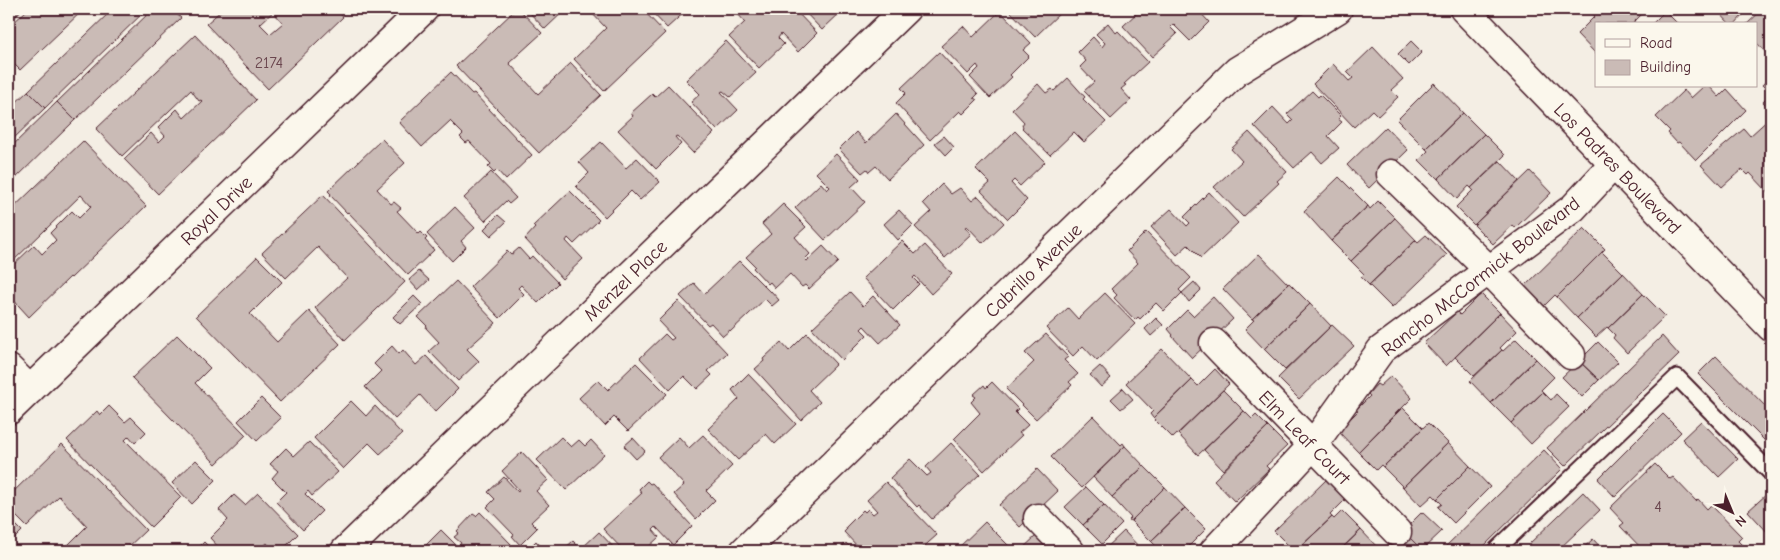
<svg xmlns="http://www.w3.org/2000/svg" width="1780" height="560" viewBox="0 0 1780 560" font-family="'Comic Neue',sans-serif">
  <rect width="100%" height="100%" fill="#f4eee4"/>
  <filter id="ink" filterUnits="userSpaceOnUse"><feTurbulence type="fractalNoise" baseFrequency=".02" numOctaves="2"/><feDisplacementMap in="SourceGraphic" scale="10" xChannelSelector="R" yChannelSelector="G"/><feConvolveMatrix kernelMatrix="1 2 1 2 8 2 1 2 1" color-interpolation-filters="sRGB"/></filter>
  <g filter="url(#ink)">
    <path fill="#cabbb6" stroke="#4a1f2b" d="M9,9h13l-13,15z
      M28,9h56l-64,61 -11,-11v-32z
      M113,9h34l-102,99 -17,-17z
      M153,9h18l10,9 -106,102 -18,-18z
      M223,9h53l-16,15 10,10 13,-11 -8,-9 6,-5h54l8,8 -75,72 -62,-65z
      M516,9h3l23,24 -33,30 29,31 33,-31 30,32 -62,58 -83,-87z
      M526,9h40l-21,20z
      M588,9h54l23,24 -61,58 -30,-32 32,-31z
      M649,9h39l-21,19z
      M741,9h36l5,5 5,-5h7l23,24 -19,19 -17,-18 -3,4 6,6 -25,24 -30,-31 16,-15 -8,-9z
      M802,9h40l1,1 -21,20z
      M1008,9h56l-29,28z
      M1141,9h56l12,13 -19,19 -17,-17 -3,3 7,7 -25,23 -29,-31z
      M1588,9h59l-15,15h-36v30l-19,-20 18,-18z
      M1716,9h32l-13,15h-5z
      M1763,9h8v49l-15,-16v-18h-9z
      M1000,11l31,32 -8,7 6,6 -19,19 2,2 -22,21 -20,-21 9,-9 -2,-3 -9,9 -27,-28 22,-20 10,11z
      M1665,11l13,13h-26z
      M1108,23l8,10 2,-2 30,31 -24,22 2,1 -5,4 10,11 -20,19 -27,-28 10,-9 -14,-15 6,-6 -8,-9 15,-15 9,10 3,-4 -9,-9z
      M195,35l61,65 -98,94 -34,-35 27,-26 8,9 6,-6 -7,-8 19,-19 7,9 18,-17 -1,-1 -2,1 -8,-11 -69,66 -26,-27z
      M726,41l30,32 -26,24 -7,-6 -2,1 17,18 -21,20 -26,-28 9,-8 -14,-14z
      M1411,41l11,11 -13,13 -11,-11z
      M1373,47l30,32 -12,11 7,7 -20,19 -6,-6 -18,17 -41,-43 20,-20 16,17 4,-3 -6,-6z
      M939,52l39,42 -4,4 3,2 -14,14 -3,-3 -30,29 -34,-37 10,-10 -5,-5z
      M451,72l21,22 2,-1 58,62 -26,25 -9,-10 -3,3 -6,-6 3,-3 -22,-23 -3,2 -6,-6 3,-3 -13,-13 -28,26 -23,-25z
      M1068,78l17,19 -2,2 23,23 -22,20 -10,-10 -24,23 -28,-27 1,-1 -1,-2 2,-3 -12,-13 26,-25 8,9 6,-4 2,2z
      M1770,78l1,1v15l-9,-9z
      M1434,83l29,30 -37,36 -29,-29z
      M668,85l46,48 -21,20 -16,-17 -2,1 6,7 -25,25 -38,-39 15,-14 -2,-3 21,-19 3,3z
      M1704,86h5l10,11 8,-8 19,21 -50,50 -17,-18 -2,1 -9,-10 2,-2 -14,-14 28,-27 7,8z
      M28,91l17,17 -36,35v-34z
      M1312,91l6,6 2,-2 21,21 -3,3 4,3 -14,14 11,12 -17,15 -10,-11 -18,16 -40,-42 19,-19 16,17 4,-4 -6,-6z
      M1771,94v11l-2,3 -6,-6z
      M57,102l18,18 -66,65v-36z
      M1463,113l21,21 -46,45 -19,-19 9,-9 -2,-2z
      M896,114l28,31 -36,34 -12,-13 -7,6 -2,-3 -5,4 -23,-24 17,-17 10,11z
      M1771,117v72l-3,3 -18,-19 -2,2 -6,-6 -20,18 -21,-22 43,-36 6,7z
      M1386,127l22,23 -39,38 -22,-23z
      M1015,131l30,31 -25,24 -6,-6 -3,3 16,17 -19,19 -27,-28 9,-8 -14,-14z
      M1249,132l38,40 -10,9 2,2 -36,34 -29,-30 28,-26 -11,-12z
      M1484,134l21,21 -34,33 -2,-2 -12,13 -19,-20z
      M944,136l10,11 -8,8 -11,-12z
      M382,139l23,24 -28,26 14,15 3,-2 7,6 -4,3 22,23 2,-2 6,6 -2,2 9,10 -26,25 -60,-63 -1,1 -17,-18 1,-1 -3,-3z
      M83,141l63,65 -75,72 -1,-1 -41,40 -20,-22v-26l25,-24 8,9 14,-14 -6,-7 22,-22 7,7 12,-12 -10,-11 -72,70v-53z
      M601,142l25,26 11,-10 23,24 -20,18 -9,-9 -26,26 -29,-31 13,-13 -10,-11z
      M836,154l24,25 -9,8 14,15 -40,38 -30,-32 26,-25 6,7 3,-3 -14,-14z
      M1500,161l19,20 -45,44 -18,-18 17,-17 -2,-2z
      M1530,171l21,22 -36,35 -2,-3 -20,19 -19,-19z
      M491,172l25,26 -7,6 -3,-3 -21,20 -21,-23z
      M1339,177l29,29 -37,35 -27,-30z
      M942,184l9,10 9,-6 12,13 6,-5 26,27 -21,20 -16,-17 -2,1 6,7 -26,24 -30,-31 16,-15 -8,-9z
      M570,191l29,29 -25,24 -6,-6 -2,3 17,18 -21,20 -37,-40 10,-11 -2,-2z
      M1209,192l29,31 -37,35 -13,-13 -11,10 -26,-28 20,-18 16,17 3,-3 -6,-6z
      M323,195l82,87 -60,58 -30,-32 32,-30 -29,-31 -32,31 -24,-25z
      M1378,201l17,17 -44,43 -20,-20 37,-35 2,3z
      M783,204l23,23 -11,10 15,17 -5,5 2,2 16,-15 15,16 -29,27 -4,-4 -3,2 -12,-13 -15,14 -5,-6 -2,2 -15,-16 2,-2 -9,-9 25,-23 -9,-10z
      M455,207l20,21 -14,13 5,6 -14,14 -25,-27z
      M899,210l14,15 -15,15 -14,-16z
      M498,215l8,7 -15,14 -7,-7z
      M1395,218l21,22 -47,45 -8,-8 3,-3 -13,-13z
      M1584,228l21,21 -48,48 -2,-2 -13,13 -19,-20z
      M1146,232l45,46 -12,12 3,3 -18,18 -8,-8 -16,16 -2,-2 -3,3 -21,-22 3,-3 -6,-6 27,-26 -11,-12z
      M1426,235l21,20 -55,53 -23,-23 47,-45 2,2z
      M902,241l13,13 10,-9 27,29 -21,20 -16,-18 -2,2 6,6 -26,26 -30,-32z
      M519,248l10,11 3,-3 26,27 -20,20 -17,-18 -3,3 6,6 -24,24 -30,-31 37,-36 4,4z
      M1602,252l21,21 -46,45 -20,-21z
      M1259,254l29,30 -36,35 -29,-30z
      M257,257l25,25 -32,32 27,28 32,-31 31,33 -60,58 -84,-86z
      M739,261l31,31 1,-1 8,9 -7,6 -7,-7 -34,32 -1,-1 -7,6 -12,-13 -3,2 -28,-29 14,-13 10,11z
      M419,271l10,9 -11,10 -9,-10z
      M1623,273l20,21 -35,34 -1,-1 -11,10 -19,-19z
      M456,281l40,42 -29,26 12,12 -21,20 -29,-30 10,-9 -13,-14 1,-2 -9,-9z
      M1194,282l7,8 -12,12 -7,-9z
      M1289,283l21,21 -46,45 -19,-20 9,-9 -2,-1z
      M850,292l13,14 10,-10 27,29 -20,18 -16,-17 -3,3 6,6 -25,25 -30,-32z
      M1105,293l30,31 -38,37 -14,-15 -10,10 -27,-28 22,-20 10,11z
      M1481,294l19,19 -54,53 -22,-23 33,-31 3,3z
      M1643,294l22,22 -38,37 -14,-15 2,-3 -7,-7z
      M414,296l8,8 -22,20 -7,-7z
      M1213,297l20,22 -41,39 -20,-22 1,-1 -5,-6 19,-19 6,6z
      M678,301l49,52 -19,18 4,4 -15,14 -13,-13 -14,14 -30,-32 25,-24 6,6 3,-2 -16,-17z
      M1310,304l21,22 -46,44 -21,-21z
      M1500,313l17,18 -17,17 2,2 -28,26 -19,-19z
      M1156,318l7,7 -12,11 -6,-7z
      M1332,325l22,21 -55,53 -21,-21z
      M807,333l29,31 -27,26 11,12 -19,18 -46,-51 9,-8 -1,-2 18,-17 8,9z
      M1046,334l22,23 -4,3 14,14 -9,8 3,3 -36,34 -30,-30 28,-27 -9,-9z
      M177,335l33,33 -15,15 51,52 -30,29 -84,-86z
      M1662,336l17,19 -114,111 -18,-18z
      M1516,339l20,20 -45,44 -21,-22 32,-31 1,1z
      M1598,342l20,20 -19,18 -20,-19z
      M392,346l7,8 4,-4 13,15 10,-9 32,33 -23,23 -15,-17 -25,24 -30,-32 16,-16 -7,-7z
      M1162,349l30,31 -39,38 -3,-4 3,-3 -27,-28z
      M1716,356l55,56v27l-4,4 -69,-69z
      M1536,359l18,18 -13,13 2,2 -32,31 -20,-20z
      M1579,361l20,19 -17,17 -20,-20z
      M636,363l31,31 -39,37 -14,-14 -9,9 -26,-28 19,-18 10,10z
      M1100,366l11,12 -10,9 -11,-12z
      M1215,369l14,15 -56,54 -20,-20 39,-38 6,6z
      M748,374l48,50 -21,20 -9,-10 -28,26 -30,-31 31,-30 -7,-9z
      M1391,376l21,22 -54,54 -20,-21 20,-20 -2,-1 14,-14 -2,-2 9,-10 3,2z
      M992,382l26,27 -3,3 13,13 -9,8 3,2 -38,36 -30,-32 26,-26 -9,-11 5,-5 -3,-2 11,-10 2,3z
      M1123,388l10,11 -12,10 -10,-10z
      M1223,390l21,21 -46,44 -20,-21z
      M1543,392l8,8 5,-6 13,13 -38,37 -20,-21z
      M261,398l20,20 -24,23 -19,-20z
      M351,401l15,15 9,-10 27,28 -22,20 -11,-11 -26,26 -29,-31z
      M109,406l16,16 6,-5 15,15 -11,11 -6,-7 -4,4 56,57 -30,30 -84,-87 30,-29 3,4z
      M1402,407l21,21 -40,39 -2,-2 -5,5 -18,-18z
      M1244,411l8,8 4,-4 12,12 -45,43 -19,-20z
      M1663,414l18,18 -66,65 -17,-18z
      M1093,416l28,29 2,-2 2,3 -43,42 -31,-31z
      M1701,421l37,38 -19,18 -37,-38z
      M1428,423l20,20 -45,44 -20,-20z
      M1268,427l19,19 -21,20 3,3 -34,33 -21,-22z
      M703,435l29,31 -26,25 9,9 -19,19 -22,-25 10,-9 -26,-28 21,-20 10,11z
      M561,437l10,10 8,-7 6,6 6,-6 13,14 -38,36 -29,-30z
      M633,438l12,13 -9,8 -12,-13z
      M309,442l29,30 -26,24 -4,-5 -3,3 17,17 -19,19 -27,-28 10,-10 -14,-14 6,-7 -8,-7 16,-16 8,8z
      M951,443l29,31 -48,45 -13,-14 -2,2 -27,-29 20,-19 17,17 4,-3 -5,-6z
      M1448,443l22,23 -33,33 -4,-4 -12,11 -18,-19z
      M62,444l84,86 -22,21h-62l25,-25 -28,-30 -32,31 -18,-18v-13z
      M1125,446l19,20 -32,31 -19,-20z
      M1544,450l18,19 -83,82h-38z
      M522,452l26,28 -12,11 13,14 -18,17 6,6 -17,17 -8,-9 2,-1 -27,-28 8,-8 -7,-7 16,-15 14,15 1,-2 -17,-19z
      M196,460l20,20 -24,24 -20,-21z
      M1655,464l15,15 3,-2 23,24 2,-2 9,10 4,-4 31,32 -4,4 10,10h-104l-24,-25 4,-3 -14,-15z
      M1144,466l21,21 -34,34 -2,-1 2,-2 -19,-21z
      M1470,466l20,21 -36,36 -16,-16 4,-3 -5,-5z
      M1037,469l21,22 -38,36 -21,-22z
      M1328,478l19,20 -17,17 2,2 -36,34h-2l-20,-20z
      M647,481l3,3 2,-1 40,43 -19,19 -17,-18 -3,3 6,7 -15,14h-20l-21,-22 39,-36 -3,-4z
      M886,482l51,53 -18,16h-61l-2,-2 2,-2 -14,-15 3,-3 -1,-2 17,-17 2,2 3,-3 5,5 4,-3 -10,-11z
      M1086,487l18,18 -21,20 -18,-18z
      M1165,487l20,21 -34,33 -20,-20z
      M1583,492l17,18 -43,41h-21l-7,-7z
      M258,493l40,41 -17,17h-6l-8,-8 -9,8h-36l-12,-13 18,-18 -9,-10 15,-15 11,10z
      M1768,493l3,3v40l-23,-25z
      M1104,505l18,19 -20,20 -19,-19z
      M1185,508l21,21 -22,22h-23l-10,-10z
      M1342,511l19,19 -22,21h-43l36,-34 2,2z
      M480,512l31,32 -7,7h-78l-3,-3 18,-18 17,17 3,-4 -7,-6 5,-4 -2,-2 16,-17 3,2z
      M1422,512l20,19 -20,19 -19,-19z
      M9,518l13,13 -13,13z
      M985,522l29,29h-59z
      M1361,530l17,18 -3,3h-36z
      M1124,531l18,19 -39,1z
      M1403,531l19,19 -1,1h-34l-3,-2z
      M599,532l18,19h-55l11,-10 8,8z
      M1037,535l16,16h-33z
      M1593,539l9,10 5,-4 6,6h-33z
      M536,541l8,9 -2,1h-16z
      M204,542l9,9h-18z
      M846,543l8,8 2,-2 2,2h-21z"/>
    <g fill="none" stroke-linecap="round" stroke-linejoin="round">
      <defs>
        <path id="lane" d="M1495,551l182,-174 94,96"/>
        <path id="street" d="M1391,174l98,96 82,85
          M1214,343l183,189
          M9,369l21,21
          M9,410l415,-401
          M1038,518l32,33
          M345,551l561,-542
          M1214,551l99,-106 68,-95 192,-142 41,-44"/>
        <path id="secondary" d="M1464,9l307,318
          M744,551l493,-480 101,-62"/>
      </defs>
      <use href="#lane" stroke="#4a1f2b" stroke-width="19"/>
      <use href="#street" stroke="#4a1f2b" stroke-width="31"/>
      <use href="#secondary" stroke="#4a1f2b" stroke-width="31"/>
      <use href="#lane" stroke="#fbf7ec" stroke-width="15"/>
      <use href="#street" stroke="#fbf7ec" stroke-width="28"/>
      <use href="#secondary" stroke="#fbf7ec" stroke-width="28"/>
    </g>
  </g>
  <g text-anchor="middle" stroke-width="5" stroke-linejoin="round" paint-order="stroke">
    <g font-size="16" fill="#6a464e">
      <text x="269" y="68">2174</text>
      <text x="1658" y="512">4</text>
    </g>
    <g font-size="19" fill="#4a1f2b" stroke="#fbf7ec">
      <text transform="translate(1618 168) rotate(46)" y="7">Los Padres Boulevard</text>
      <text transform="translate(216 210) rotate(-44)" y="7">Royal Drive</text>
      <text transform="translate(1033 270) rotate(-44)" y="7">Cabrillo Avenue</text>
      <text transform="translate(1480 276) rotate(-38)" y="7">Rancho McCormick Boulevard</text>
      <text transform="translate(625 280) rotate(-44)" y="7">Menzel Place</text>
      <text transform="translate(1305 437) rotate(46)" y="7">Elm Leaf Court</text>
    </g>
  </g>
  <rect width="1780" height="560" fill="none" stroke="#fbf7ec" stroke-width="30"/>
  <rect x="15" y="15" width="1750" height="530" fill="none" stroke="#4a1f2b" stroke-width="2" filter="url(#ink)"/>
  <rect x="1595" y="22" width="162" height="65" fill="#fbf7ec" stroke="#b4a19f"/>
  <rect x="1605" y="39" width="25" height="8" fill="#fbf7ec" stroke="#b4a19f"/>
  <text x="1640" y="48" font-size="15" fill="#4a1f2b">Road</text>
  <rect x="1605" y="60" width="25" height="15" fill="#cabbb6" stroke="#b4a19f"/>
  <text x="1640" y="72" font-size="15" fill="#4a1f2b">Building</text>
  <g transform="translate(1732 512) rotate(136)" stroke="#fbf7ec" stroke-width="4" paint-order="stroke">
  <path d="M0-4L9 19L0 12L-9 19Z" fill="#4a1f2b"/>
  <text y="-8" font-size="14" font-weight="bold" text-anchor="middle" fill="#4a1f2b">N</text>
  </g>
</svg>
